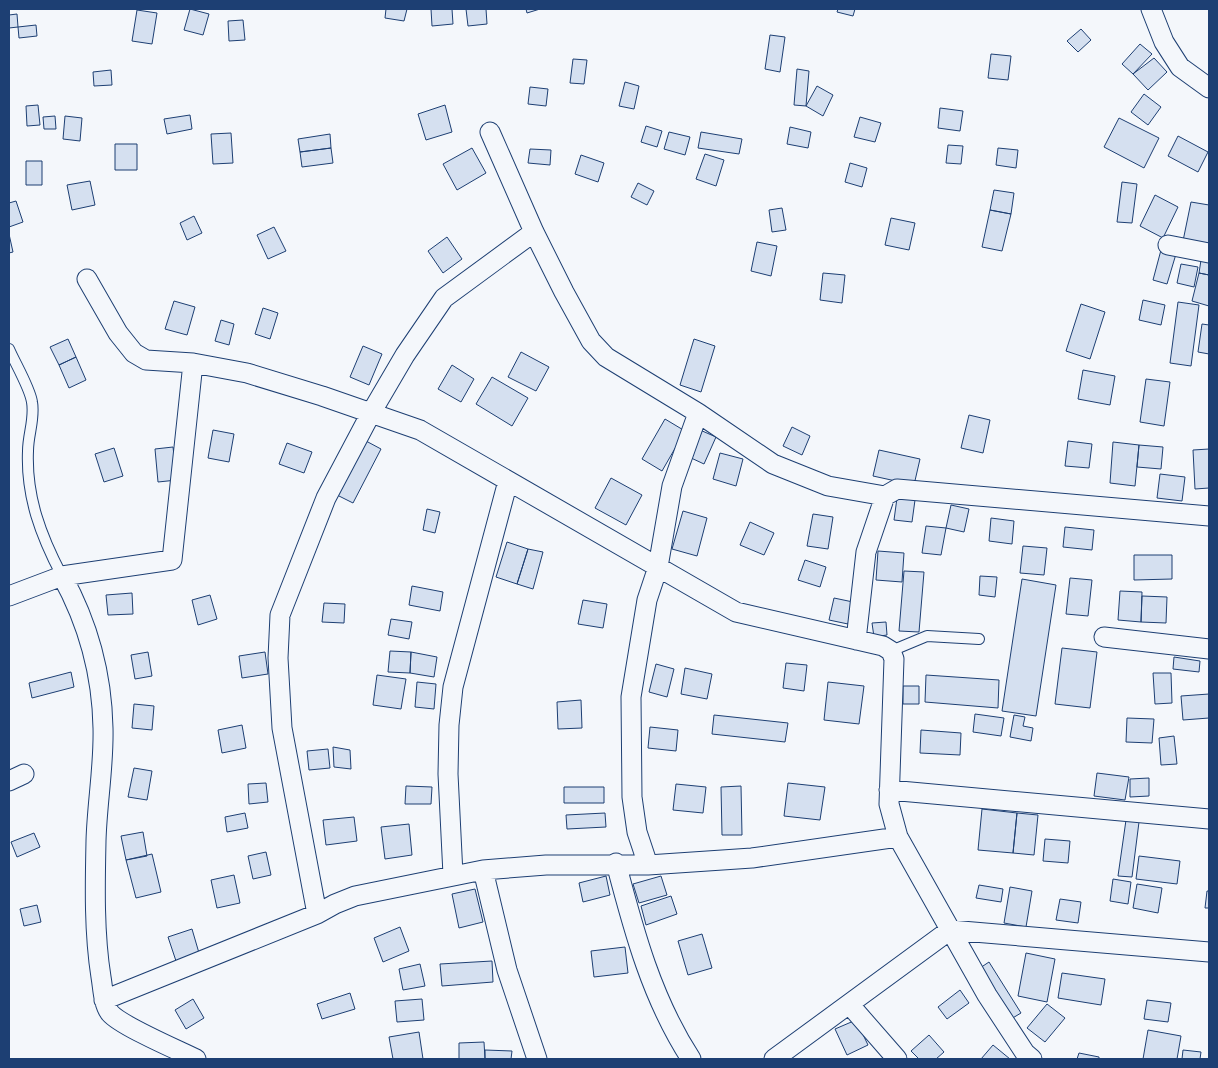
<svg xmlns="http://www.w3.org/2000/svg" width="1218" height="1068" viewBox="0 0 1218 1068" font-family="Literata,serif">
  <rect width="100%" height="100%" fill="#f4f7fb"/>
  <path fill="#d5e0f0" stroke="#1d3f73" d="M190,9l19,5 -6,21 -19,-5z
    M386,9h21l-3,12 -19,-3z
    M431,9h21l1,15 -21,2z
    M466,9h20l1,15 -19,2z
    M526,9h14l-13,4z
    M838,9h17l-2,7 -16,-4z
    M137,10l20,3 -5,31 -20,-3z
    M17,14l1,13 -9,1v-13z
    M243,20l2,20 -16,1 -1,-20z
    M36,25l1,11 -18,2 -1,-11z
    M1081,29l10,11 -13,12 -11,-11z
    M770,35l15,2 -5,35 -15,-3z
    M1140,44l12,10 -19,20 -11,-10z
    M991,54l20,2 -3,24 -20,-2z
    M1154,58l13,14 -19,18 -15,-16z
    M573,59l14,1 -3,24 -14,-1z
    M797,69l12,2 -3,35 -12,-1z
    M111,70l1,15 -18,1 -1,-14z
    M625,82l14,4 -5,23 -15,-3z
    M817,86l16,9 -10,21 -17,-10z
    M530,87l18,2 -2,17 -18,-2z
    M1144,94l17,13 -13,18 -17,-13z
    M38,105l2,20 -13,1 -1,-20z
    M445,105l7,27 -26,8 -8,-26z
    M940,108l23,3 -3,20 -22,-3z
    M190,115l2,14 -25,5 -3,-15z
    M55,116l1,13h-12l-1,-12z
    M65,116l17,2 -2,23 -17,-2z
    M860,117l21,6 -6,19 -21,-5z
    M1119,118l40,20 -15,30 -40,-21z
    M646,126l16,5 -5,16 -16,-5z
    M790,127l21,5 -3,16 -21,-4z
    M669,132l21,5 -5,18 -21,-6z
    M701,132l41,7 -3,15 -41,-6z
    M231,133l2,30 -20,1 -2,-30z
    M330,134l1,14 -31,4 -2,-13z
    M1178,136l30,16 -10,20 -30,-16z
    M115,144h22v26h-22z
    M948,145l15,1 -2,18 -15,-1z
    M331,148l2,15 -31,4 -2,-15z
    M472,148l14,25 -29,17 -14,-26z
    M998,148l20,2 -2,18 -20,-3z
    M530,149l21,1 -1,15 -22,-2z
    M705,154l19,6 -8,26 -20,-7z
    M581,155l23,8 -6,19 -23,-8z
    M26,161h16v24h-16z
    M850,163l17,5 -5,19 -17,-5z
    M90,181l5,24 -23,5 -5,-25z
    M1122,182l15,2 -5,39 -15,-1z
    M638,183l16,8 -7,14 -16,-8z
    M994,190l20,3 -3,21 -21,-4z
    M1155,195l23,12 -15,31 -23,-12z
    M16,201l7,21 -14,5v-24z
    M1191,202l18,3v41l-26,-5z
    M782,208l4,22 -14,2 -3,-22z
    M990,210l21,4 -9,37 -20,-4z
    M194,216l8,17 -15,7 -7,-17z
    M891,218l24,5 -6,27 -24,-5z
    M274,227l12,24 -18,8 -11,-24z
    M9,234l4,18 -4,1z
    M447,237l15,22 -19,14 -15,-22z
    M757,242l20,4 -6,30 -20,-5z
    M1161,250l15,4 -9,30 -14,-4z
    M1201,260l8,1v14l-10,-2z
    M1181,264l17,3 -4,20 -17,-4z
    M823,273l22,2 -3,28 -22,-3z
    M1199,273l10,2v31l-17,-5z
    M1143,300l22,5 -4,20 -22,-5z
    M174,301l21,6 -8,28 -22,-6z
    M1178,302l21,3 -8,61 -21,-3z
    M1081,304l24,8 -15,47 -24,-8z
    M263,308l15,5 -8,26 -15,-5z
    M221,320l13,4 -5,21 -14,-4z
    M1202,324l7,1v29l-11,-2z
    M68,339l8,18 -17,8 -9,-18z
    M694,339l21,7 -14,46 -21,-7z
    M363,346l19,8 -13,31 -19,-8z
    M521,352l28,15 -13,24 -28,-14z
    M76,357l10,23 -17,8 -10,-23z
    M452,365l22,14 -13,23 -23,-13z
    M1083,370l32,6 -5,29 -32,-6z
    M492,377l36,21 -16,28 -36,-22z
    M1146,379l24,3 -6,44 -24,-4z
    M969,415l21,5 -7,33 -22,-5z
    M665,419l20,12 -23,40 -20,-12z
    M792,427l18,9 -8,19 -19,-9z
    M213,430l21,4 -5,28 -21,-4z
    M700,430l16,7 -12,27 -15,-7z
    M366,441l15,8 -28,54 -16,-8z
    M1068,441l24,3 -3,24 -24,-2z
    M1113,442l26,3 -4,41 -25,-3z
    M287,443l25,9 -8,21 -25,-9z
    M1139,445l24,2 -2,22 -24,-2z
    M173,447l4,33 -19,2 -3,-33z
    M114,448l9,28 -19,6 -9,-28z
    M1209,449v39l-14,1 -2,-39z
    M879,450l41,9 -6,26 -41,-9z
    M720,453l23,6 -7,27 -23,-7z
    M1160,474l25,3 -3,24 -25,-3z
    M611,478l31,17 -16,30 -31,-17z
    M897,498l18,2 -3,22 -18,-2z
    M951,505l18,4 -5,23 -18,-4z
    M427,509l13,3 -5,21 -12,-3z
    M683,511l24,7 -10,38 -25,-7z
    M813,514l20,3 -5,32 -21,-3z
    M991,518l23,3 -2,23 -23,-3z
    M750,522l24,11 -10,22 -24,-10z
    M926,526l20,2 -5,27 -19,-2z
    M1065,527l29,3 -2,20 -29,-3z
    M507,542l21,7 -11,35 -21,-7z
    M1023,546l24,2 -3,27 -24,-2z
    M528,549l15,3 -10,37 -16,-5z
    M878,551l26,2 -2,29 -26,-2z
    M1134,555h38v24l-38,1z
    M805,560l21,7 -6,20 -22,-7z
    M904,571l20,1 -5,60 -20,-1z
    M980,576l17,1 -2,20 -16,-2z
    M1070,578l22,2 -4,36 -22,-2z
    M1022,579l34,6 -20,131 -34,-5z
    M412,586l31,6 -3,19 -31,-6z
    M1120,591l22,1 -1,30 -23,-2z
    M132,593l1,21 -25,1 -2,-20z
    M210,595l7,24 -19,6 -6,-25z
    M1142,596l25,1 -1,26 -25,-1z
    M834,598l19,4 -5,22 -19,-4z
    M583,600l24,4 -4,24 -25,-4z
    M324,603l21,1 -1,19 -22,-1z
    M391,619l21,3 -3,17 -21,-4z
    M886,622l1,13 -13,2 -2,-14z
    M1062,648l35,4 -7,56 -35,-4z
    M390,651l21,1 -1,21 -22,-1z
    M148,652l4,24 -17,3 -4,-24z
    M265,652l3,22 -26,4 -3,-22z
    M411,652l26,5 -3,20 -24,-4z
    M1174,657l26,4 -1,11 -26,-3z
    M786,663l21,2 -3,26 -21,-3z
    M656,664l18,5 -7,28 -18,-5z
    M685,668l27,6 -5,25 -26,-5z
    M71,672l3,15 -42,11 -3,-15z
    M1153,673h18l1,30 -17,1z
    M377,675l29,4 -5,30 -28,-4z
    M926,675l73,5 -1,28 -73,-6z
    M417,682l19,2 -2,25 -19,-2z
    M828,682l36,4 -5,38 -35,-4z
    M903,686h16v18h-16z
    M1209,694v24l-26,2 -2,-24z
    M581,700l1,28 -24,1 -1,-27z
    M134,704l20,2 -2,24 -20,-2z
    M975,714l29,4 -3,18 -28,-4z
    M714,715l74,8 -3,19 -73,-8z
    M1014,715l11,2 -2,9 10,2 -2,13 -21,-4z
    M1127,718l27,1 -2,24 -26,-1z
    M242,725l4,23 -24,5 -4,-23z
    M650,727l28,3 -2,21 -28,-3z
    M921,730l40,3 -1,22 -40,-2z
    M1174,736l3,28 -16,1 -2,-27z
    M333,747l17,3 1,19 -17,-2z
    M328,749l2,19 -21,2 -2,-19z
    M134,768l18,3 -5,29 -19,-3z
    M1097,773l32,4 -4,23 -31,-4z
    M1149,778v18l-19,1v-18z
    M266,783l2,19 -19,2 -1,-20z
    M788,783l37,4 -5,33 -36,-4z
    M676,784l30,3 -3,26 -30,-3z
    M406,786l26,1 -1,17h-26z
    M741,786l1,49h-20l-1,-48z
    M564,787h40v16h-40z
    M982,809l35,4 -4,40 -35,-3z
    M245,813l3,15 -21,4 -2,-15z
    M605,813l1,14 -39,2 -1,-14z
    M1017,813l21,2 -4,40 -21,-2z
    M354,817l3,24 -31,4 -3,-25z
    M1126,820l13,2 -7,55 -14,-1z
    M409,824l3,31 -27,4 -4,-32z
    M143,832l4,24 -21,4 -5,-24z
    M34,833l6,14 -23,10 -6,-15z
    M1045,839l25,2 -2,22 -25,-2z
    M266,852l5,23 -18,4 -5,-23z
    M152,854l9,38 -25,6 -10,-38z
    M1139,856l41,5 -3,23 -41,-5z
    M234,875l6,28 -23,5 -6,-28z
    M606,876l4,19 -27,7 -4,-19z
    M661,876l6,19 -28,8 -6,-19z
    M1113,879l18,3 -3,22 -18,-3z
    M1137,884l25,4 -4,25 -25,-5z
    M979,885l24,4 -2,13 -25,-4z
    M1010,887l22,4 -6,36 -22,-4z
    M475,889l8,33 -24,6 -7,-34z
    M1207,891h2v17h-4z
    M671,896l6,18 -31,11 -5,-19z
    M1060,899l21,3 -3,21 -22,-3z
    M37,905l4,17 -17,4 -4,-17z
    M400,927l9,24 -26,11 -9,-24z
    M192,929l7,24 -23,8 -8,-24z
    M702,934l10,34 -24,7 -10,-34z
    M625,947l3,26 -34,4 -3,-26z
    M1026,953l29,6 -8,43 -29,-6z
    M492,961l1,21 -51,4 -2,-22z
    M989,962l32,51 -10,6 -31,-51z
    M420,964l5,22 -22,4 -4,-21z
    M1062,973l43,6 -4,26 -43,-7z
    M960,990l9,13 -22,16 -9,-12z
    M350,993l5,16 -33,10 -5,-15z
    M193,999l11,19 -18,11 -11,-19z
    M422,999l2,21 -27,2 -2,-21z
    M1147,1000l24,3 -3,19 -24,-3z
    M1047,1004l18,14 -20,24 -18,-14z
    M856,1020l12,25 -21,10 -12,-26z
    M1148,1030l33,6 -4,23h-34z
    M419,1032l4,27h-30l-4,-22z
    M929,1035l15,17 -8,7h-17l-8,-8z
    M484,1042l1,17h-26v-16z
    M993,1045l17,14h-29z
    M485,1050l27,1 -1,8h-26z
    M1183,1050l18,2 -1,7h-18z
    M1079,1053l20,4v2h-22z"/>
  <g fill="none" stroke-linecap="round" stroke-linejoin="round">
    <defs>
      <path id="lane" d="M9,349c6,14 21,39 23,53 3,17 -4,32 -4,49 -2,46 13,85 34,125
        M891,651l36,-15 52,3"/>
      <path id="street" d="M1151,9l13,33 16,25 29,21
        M490,132l44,100 30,60 27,49 15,16 92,56 75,51 55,22 57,10
        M1168,245l41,8
        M87,279l31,54 16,20 12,7 47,3 54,10 75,23 98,34 316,182 147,34 8,5 3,8 -5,145 9,33 89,158 38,58 7,6
        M62,576c26,47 40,99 41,152 1,38 -6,75 -7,113 -1,45 -2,92 5,136 2,11 2,27 9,36 11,13 68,37 86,46
        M9,596l53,-20 110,-16 21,-197
        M1104,637l105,12
        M856,640l10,-88 19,-56 12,-7 312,27
        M9,781l15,-7
        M889,790l320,29
        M616,863c18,69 36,136 75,196
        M648,865l-11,-33 -5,-35 -1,-100 16,-97 11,-33 14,-81 26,-73
        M483,870l24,100 30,89
        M453,875l-5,-101 1,-49 4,-38 55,-206
        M317,914l-35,-186 -4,-70 2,-43 46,-117 45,-85 34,-58 39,-57 90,-66
        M104,1000l213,-86 18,-10 20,-8 128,-26 63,-5h102l104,-7 146,-21
        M849,1004l48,55
        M774,1059l176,-129 259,22"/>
    </defs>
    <use href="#lane" stroke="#1d3f73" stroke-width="12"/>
    <use href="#street" stroke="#1d3f73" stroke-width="21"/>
    <use href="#lane" stroke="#f4f7fb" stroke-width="10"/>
    <use href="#street" stroke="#f4f7fb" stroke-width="19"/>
  </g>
  <rect width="1218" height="1068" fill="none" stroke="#1d3f73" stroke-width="20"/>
</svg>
